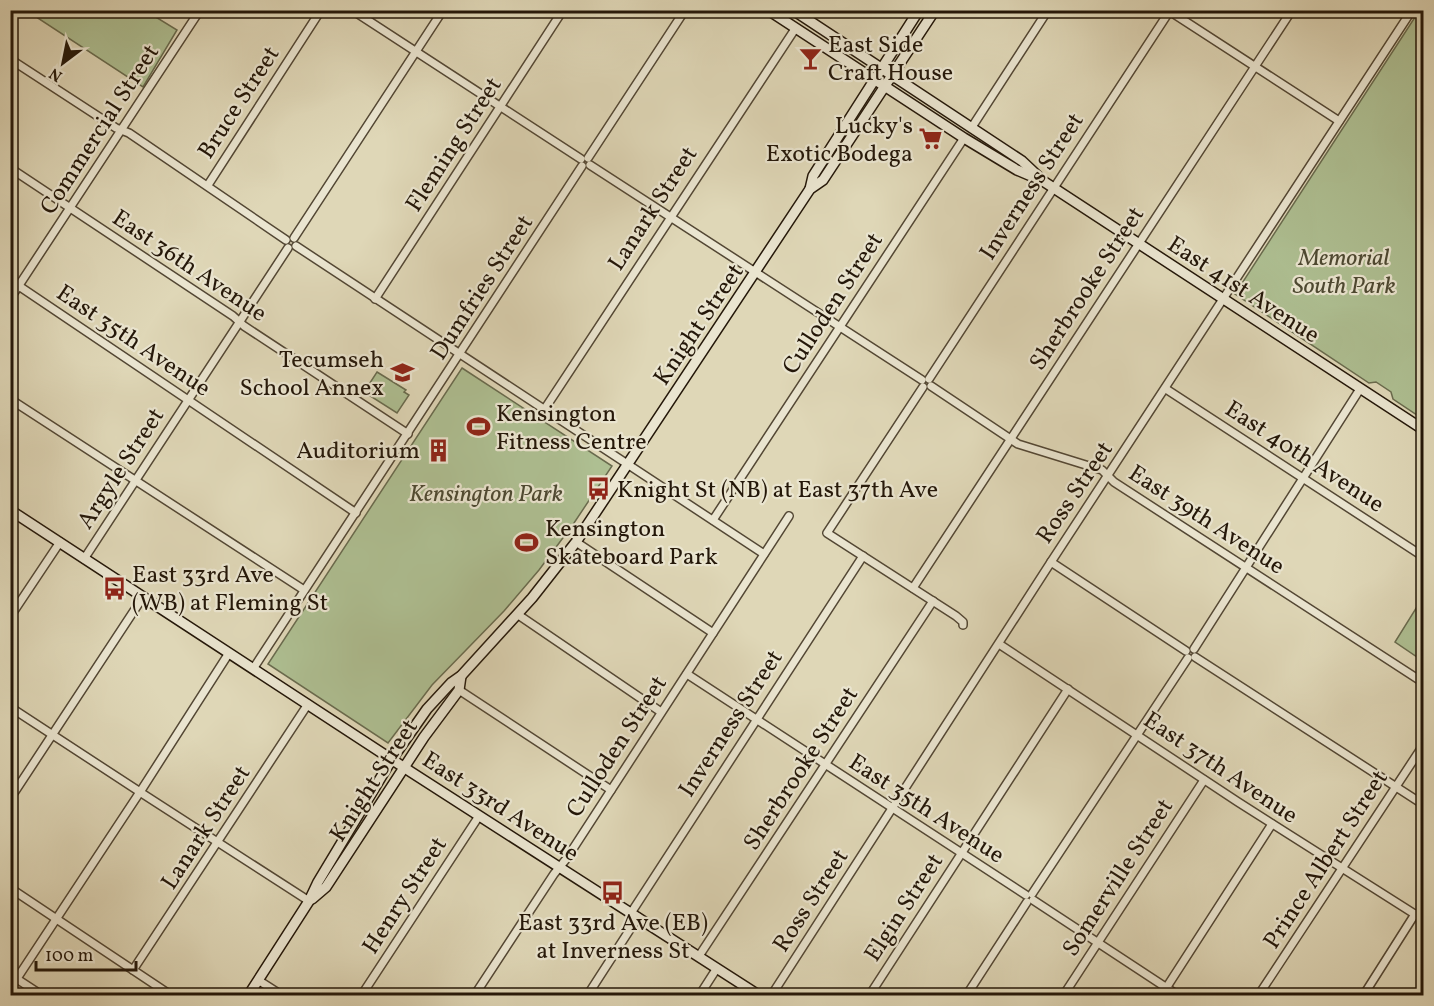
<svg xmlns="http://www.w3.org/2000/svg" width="1434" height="1006" viewBox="0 0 1434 1006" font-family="Vollkorn,serif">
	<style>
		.green { fill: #aebf92; stroke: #696b4e; stroke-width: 1.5 }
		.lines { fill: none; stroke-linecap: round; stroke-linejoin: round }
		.street-casing { stroke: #534734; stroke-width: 10 }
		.secondary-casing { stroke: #241709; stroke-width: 12 }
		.street { stroke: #eae5d0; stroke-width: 7 }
		.secondary { stroke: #eae5d0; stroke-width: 9 }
		.labels { text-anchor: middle; stroke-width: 4.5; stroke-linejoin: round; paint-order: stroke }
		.poi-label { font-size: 24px; fill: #241709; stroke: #eae5d0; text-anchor: start }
		.street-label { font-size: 24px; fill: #241709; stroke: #eae5d0 }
		.park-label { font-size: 24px; font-style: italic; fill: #4d4932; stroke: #eae5d0 }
	</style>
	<rect width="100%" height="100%" fill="#dfd7b7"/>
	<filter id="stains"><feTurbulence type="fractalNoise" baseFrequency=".00333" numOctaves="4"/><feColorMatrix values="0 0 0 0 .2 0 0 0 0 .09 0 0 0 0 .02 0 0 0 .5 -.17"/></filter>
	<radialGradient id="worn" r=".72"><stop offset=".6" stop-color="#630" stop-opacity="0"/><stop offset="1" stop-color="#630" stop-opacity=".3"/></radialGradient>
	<g class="green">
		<polygon points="27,11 146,11 177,30 143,87"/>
		<polygon points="1419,11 1424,11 1423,419 1393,399 1391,392 1376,382 1369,383 1235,294"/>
		<polygon points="462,368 612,466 574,523 539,570 504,611 432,685 388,743 268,664"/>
		<polygon points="377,372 406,390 404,392 409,395 397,413 364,392"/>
		<polygon points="1423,597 1423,661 1395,642"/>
	</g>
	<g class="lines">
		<defs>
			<g id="street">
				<polyline points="352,10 581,159"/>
				<polyline points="1174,14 1339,121"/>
				<polyline points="10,59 116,128 129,133 286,240"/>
				<polyline points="972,127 1048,10"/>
				<polyline points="588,158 685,10"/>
				<polyline points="590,165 922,380"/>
				<polyline points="10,168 233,316 244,326 408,434"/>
				<polyline points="208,185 321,10"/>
				<polyline points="294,238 443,10"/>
				<polyline points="296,246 764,554"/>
				<polyline points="10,280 356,513"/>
				<polyline points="10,299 200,10"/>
				<polyline points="375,299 563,10"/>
				<polyline points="929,379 1167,15"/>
				<polyline points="931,386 1018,444 1102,470 1114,482 1424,683"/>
				<polyline points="923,387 827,533 956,616 963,622 963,625"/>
				<polyline points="1166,389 1424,557"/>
				<polyline points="10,399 304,590"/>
				<polyline points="544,410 795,29"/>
				<polyline points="713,520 964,138"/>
				<polyline points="576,542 713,633"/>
				<polyline points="84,559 288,248"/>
				<polyline points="1051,562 1186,651"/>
				<polyline points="913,588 1292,10"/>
				<polyline points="517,614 661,712"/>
				<polyline points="10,617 60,542"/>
				<polyline points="999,644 1238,802 1424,920"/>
				<polyline points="1194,649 1360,389"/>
				<polyline points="1195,657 1424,805"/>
				<polyline points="253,669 582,166"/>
				<polyline points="687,674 1026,895"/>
				<polyline points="459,690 611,790"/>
				<polyline points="10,707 137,790"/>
				<polyline points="142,789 229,653"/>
				<polyline points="143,794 309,901"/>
				<polyline points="10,799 143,597"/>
				<polyline points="10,888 172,996"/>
				<polyline points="1032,894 1188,658"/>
				<polyline points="1033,900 1179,996"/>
				<polyline points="631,913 863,556"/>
				<polyline points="699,956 933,601"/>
				<polyline points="133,970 308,704"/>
				<polyline points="17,979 43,996"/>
				<polyline points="258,980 283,996"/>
				<polyline points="10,989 138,795"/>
				<polyline points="361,996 479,816"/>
				<polyline points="474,996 554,874 567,858 789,516"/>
				<polyline points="587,996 638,917"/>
				<polyline points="699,996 717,968"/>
				<polyline points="771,996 1051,562 1412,10"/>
				<polyline points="869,996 1068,689"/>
				<polyline points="966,996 1027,902"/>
				<polyline points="1063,996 1204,780"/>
				<polyline points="1161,996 1272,824"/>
				<polyline points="1258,996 1424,744"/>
				<polyline points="1363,996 1415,914"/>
			</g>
			<g id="secondary">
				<polyline points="768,10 964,138 1017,170 1043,181 1424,430"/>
				<polyline points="793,10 1022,161 1039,177"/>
				<polyline points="810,189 813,176 919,10"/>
				<polyline points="10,510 411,772 760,996"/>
				<polyline points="312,899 326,887 424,737 459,690 461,676"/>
				<polyline points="248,996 309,901 318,882 392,759 427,709 451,683 461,676 532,598 576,542 810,189 823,180 935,10"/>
			</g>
		</defs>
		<use href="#street" class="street-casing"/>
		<use href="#secondary" class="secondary-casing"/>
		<use href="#street" class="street"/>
		<use href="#secondary" class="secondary"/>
	</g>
	<defs>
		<symbol id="bar-bare" viewBox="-9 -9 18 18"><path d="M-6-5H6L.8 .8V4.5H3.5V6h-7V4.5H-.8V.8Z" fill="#8f2418" stroke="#eae5d0" stroke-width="2.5" paint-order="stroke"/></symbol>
		<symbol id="supermarket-bare" viewBox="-9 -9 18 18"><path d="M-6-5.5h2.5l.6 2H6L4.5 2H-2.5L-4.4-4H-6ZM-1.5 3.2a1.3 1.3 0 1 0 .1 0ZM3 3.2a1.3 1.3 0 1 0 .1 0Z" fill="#8f2418" stroke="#eae5d0" stroke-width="2.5" paint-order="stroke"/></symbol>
		<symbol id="school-bare" viewBox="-9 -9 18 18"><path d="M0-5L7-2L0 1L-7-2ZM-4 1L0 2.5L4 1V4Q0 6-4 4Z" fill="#8f2418" stroke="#eae5d0" stroke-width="2.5" paint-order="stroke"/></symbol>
		<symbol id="stadium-bare" viewBox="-9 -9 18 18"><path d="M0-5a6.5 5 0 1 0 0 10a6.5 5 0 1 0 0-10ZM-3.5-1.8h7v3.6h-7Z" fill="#8f2418" stroke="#eae5d0" stroke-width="2.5" paint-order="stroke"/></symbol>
		<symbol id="building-bare" viewBox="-9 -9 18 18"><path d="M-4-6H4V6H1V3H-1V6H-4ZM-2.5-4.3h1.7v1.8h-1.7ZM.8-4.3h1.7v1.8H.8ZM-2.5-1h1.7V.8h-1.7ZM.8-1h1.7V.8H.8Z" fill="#8f2418" stroke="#eae5d0" stroke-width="2.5" paint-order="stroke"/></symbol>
		<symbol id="bus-bare" viewBox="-9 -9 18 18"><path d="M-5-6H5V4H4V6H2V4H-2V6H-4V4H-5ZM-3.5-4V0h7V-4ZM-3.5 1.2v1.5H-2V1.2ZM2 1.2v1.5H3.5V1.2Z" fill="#8f2418" stroke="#eae5d0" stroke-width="2.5" paint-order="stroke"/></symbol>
	</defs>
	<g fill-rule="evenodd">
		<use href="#bar-bare" x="794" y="42" width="33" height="33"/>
		<use href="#supermarket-bare" x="914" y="122" width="33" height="33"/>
		<use href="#school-bare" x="386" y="356" width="33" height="33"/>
		<use href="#stadium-bare" x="462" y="410" width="33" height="33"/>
		<use href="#building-bare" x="422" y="434" width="33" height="33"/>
		<use href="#bus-bare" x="582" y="472" width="33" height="33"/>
		<use href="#stadium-bare" x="510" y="526" width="33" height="33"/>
		<use href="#bus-bare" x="98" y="572" width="33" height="33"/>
		<use href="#bus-bare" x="596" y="876" width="33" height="33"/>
	</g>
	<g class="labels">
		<g class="poi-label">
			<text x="828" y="52">East Side<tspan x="828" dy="28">Craft House</tspan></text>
			<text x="913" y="133" text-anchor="end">Lucky's<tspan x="913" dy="28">Exotic Bodega</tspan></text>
			<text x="384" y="367" text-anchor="end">Tecumseh<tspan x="384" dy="28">School Annex</tspan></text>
			<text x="496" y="421">Kensington<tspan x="496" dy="28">Fitness Centre</tspan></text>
			<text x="420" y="458" text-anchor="end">Auditorium</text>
			<text x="617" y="497">Knight St (NB) at East 37th Ave</text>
			<text x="545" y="536">Kensington<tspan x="545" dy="28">Skateboard Park</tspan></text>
			<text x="132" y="582">East 33rd Ave<tspan x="132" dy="28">(WB) at Fleming St</tspan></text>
			<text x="613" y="930" text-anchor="middle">East 33rd Ave (EB)<tspan x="613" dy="28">at Inverness St</tspan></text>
		</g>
		<g class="street-label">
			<text transform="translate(238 102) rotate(-57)" y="8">Bruce Street</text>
			<text transform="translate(99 129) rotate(-57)" y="8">Commercial Street</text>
			<text transform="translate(453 144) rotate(-57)" y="8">Fleming Street</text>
			<text transform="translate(1031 186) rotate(-57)" y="8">Inverness Street</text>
			<text transform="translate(652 208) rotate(-57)" y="8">Lanark Street</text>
			<text transform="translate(190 265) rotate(34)" y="8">East 36th Avenue</text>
			<text transform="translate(481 287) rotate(-57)" y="8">Dumfries Street</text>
			<text transform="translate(1086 288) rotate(-57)" y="8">Sherbrooke Street</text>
			<text transform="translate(1244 289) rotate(33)" y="8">East 41st Avenue</text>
			<text transform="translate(832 303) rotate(-57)" y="8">Culloden Street</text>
			<text transform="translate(698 324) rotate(-56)" y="8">Knight Street</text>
			<text transform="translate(134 340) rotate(34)" y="8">East 35th Avenue</text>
			<text transform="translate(1305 456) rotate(33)" y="8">East 40th Avenue</text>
			<text transform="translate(120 468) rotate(-57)" y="8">Argyle Street</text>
			<text transform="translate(1074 492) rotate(-56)" y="8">Ross Street</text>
			<text transform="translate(1207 519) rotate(33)" y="8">East 39th Avenue</text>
			<text transform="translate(730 723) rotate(-57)" y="8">Inverness Street</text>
			<text transform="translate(616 746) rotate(-57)" y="8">Culloden Street</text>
			<text transform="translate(1221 767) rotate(34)" y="8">East 37th Avenue</text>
			<text transform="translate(800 768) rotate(-57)" y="8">Sherbrooke Street</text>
			<text transform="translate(373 780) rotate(-57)" y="8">Knight Street</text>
			<text transform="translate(501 806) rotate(33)" y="8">East 33rd Avenue</text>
			<text transform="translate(927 808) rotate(33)" y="8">East 35th Avenue</text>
			<text transform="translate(205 827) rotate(-57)" y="8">Lanark Street</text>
			<text transform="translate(1325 859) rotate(-57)" y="8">Prince Albert Street</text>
			<text transform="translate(1117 877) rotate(-57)" y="8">Somerville Street</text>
			<text transform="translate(404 895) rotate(-57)" y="8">Henry Street</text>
			<text transform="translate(810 900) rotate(-57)" y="8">Ross Street</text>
			<text transform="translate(903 907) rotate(-57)" y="8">Elgin Street</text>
		</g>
		<g class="park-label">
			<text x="1344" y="265">Memorial<tspan x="1344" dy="28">South Park</tspan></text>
			<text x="486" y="501">Kensington Park</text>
		</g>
	</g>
	<rect width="1434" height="1006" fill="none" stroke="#dfd7b7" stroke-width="36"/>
	<rect x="12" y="12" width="1410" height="982" fill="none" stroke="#241709" stroke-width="3"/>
	<rect x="18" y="18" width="1398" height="970" fill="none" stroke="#241709" stroke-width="1.5"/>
	<g transform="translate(63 63) rotate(212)" stroke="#eae5d0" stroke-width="4.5" paint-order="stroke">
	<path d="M0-4.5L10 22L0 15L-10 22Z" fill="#241709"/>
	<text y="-9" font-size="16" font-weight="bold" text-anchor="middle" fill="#241709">N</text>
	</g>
	<path d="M36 961v9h100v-9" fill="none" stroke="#241709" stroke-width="3"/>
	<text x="45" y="961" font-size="18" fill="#241709" stroke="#eae5d0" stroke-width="4.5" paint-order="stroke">100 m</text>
	<rect width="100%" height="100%" filter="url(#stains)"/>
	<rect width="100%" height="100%" fill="url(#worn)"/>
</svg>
